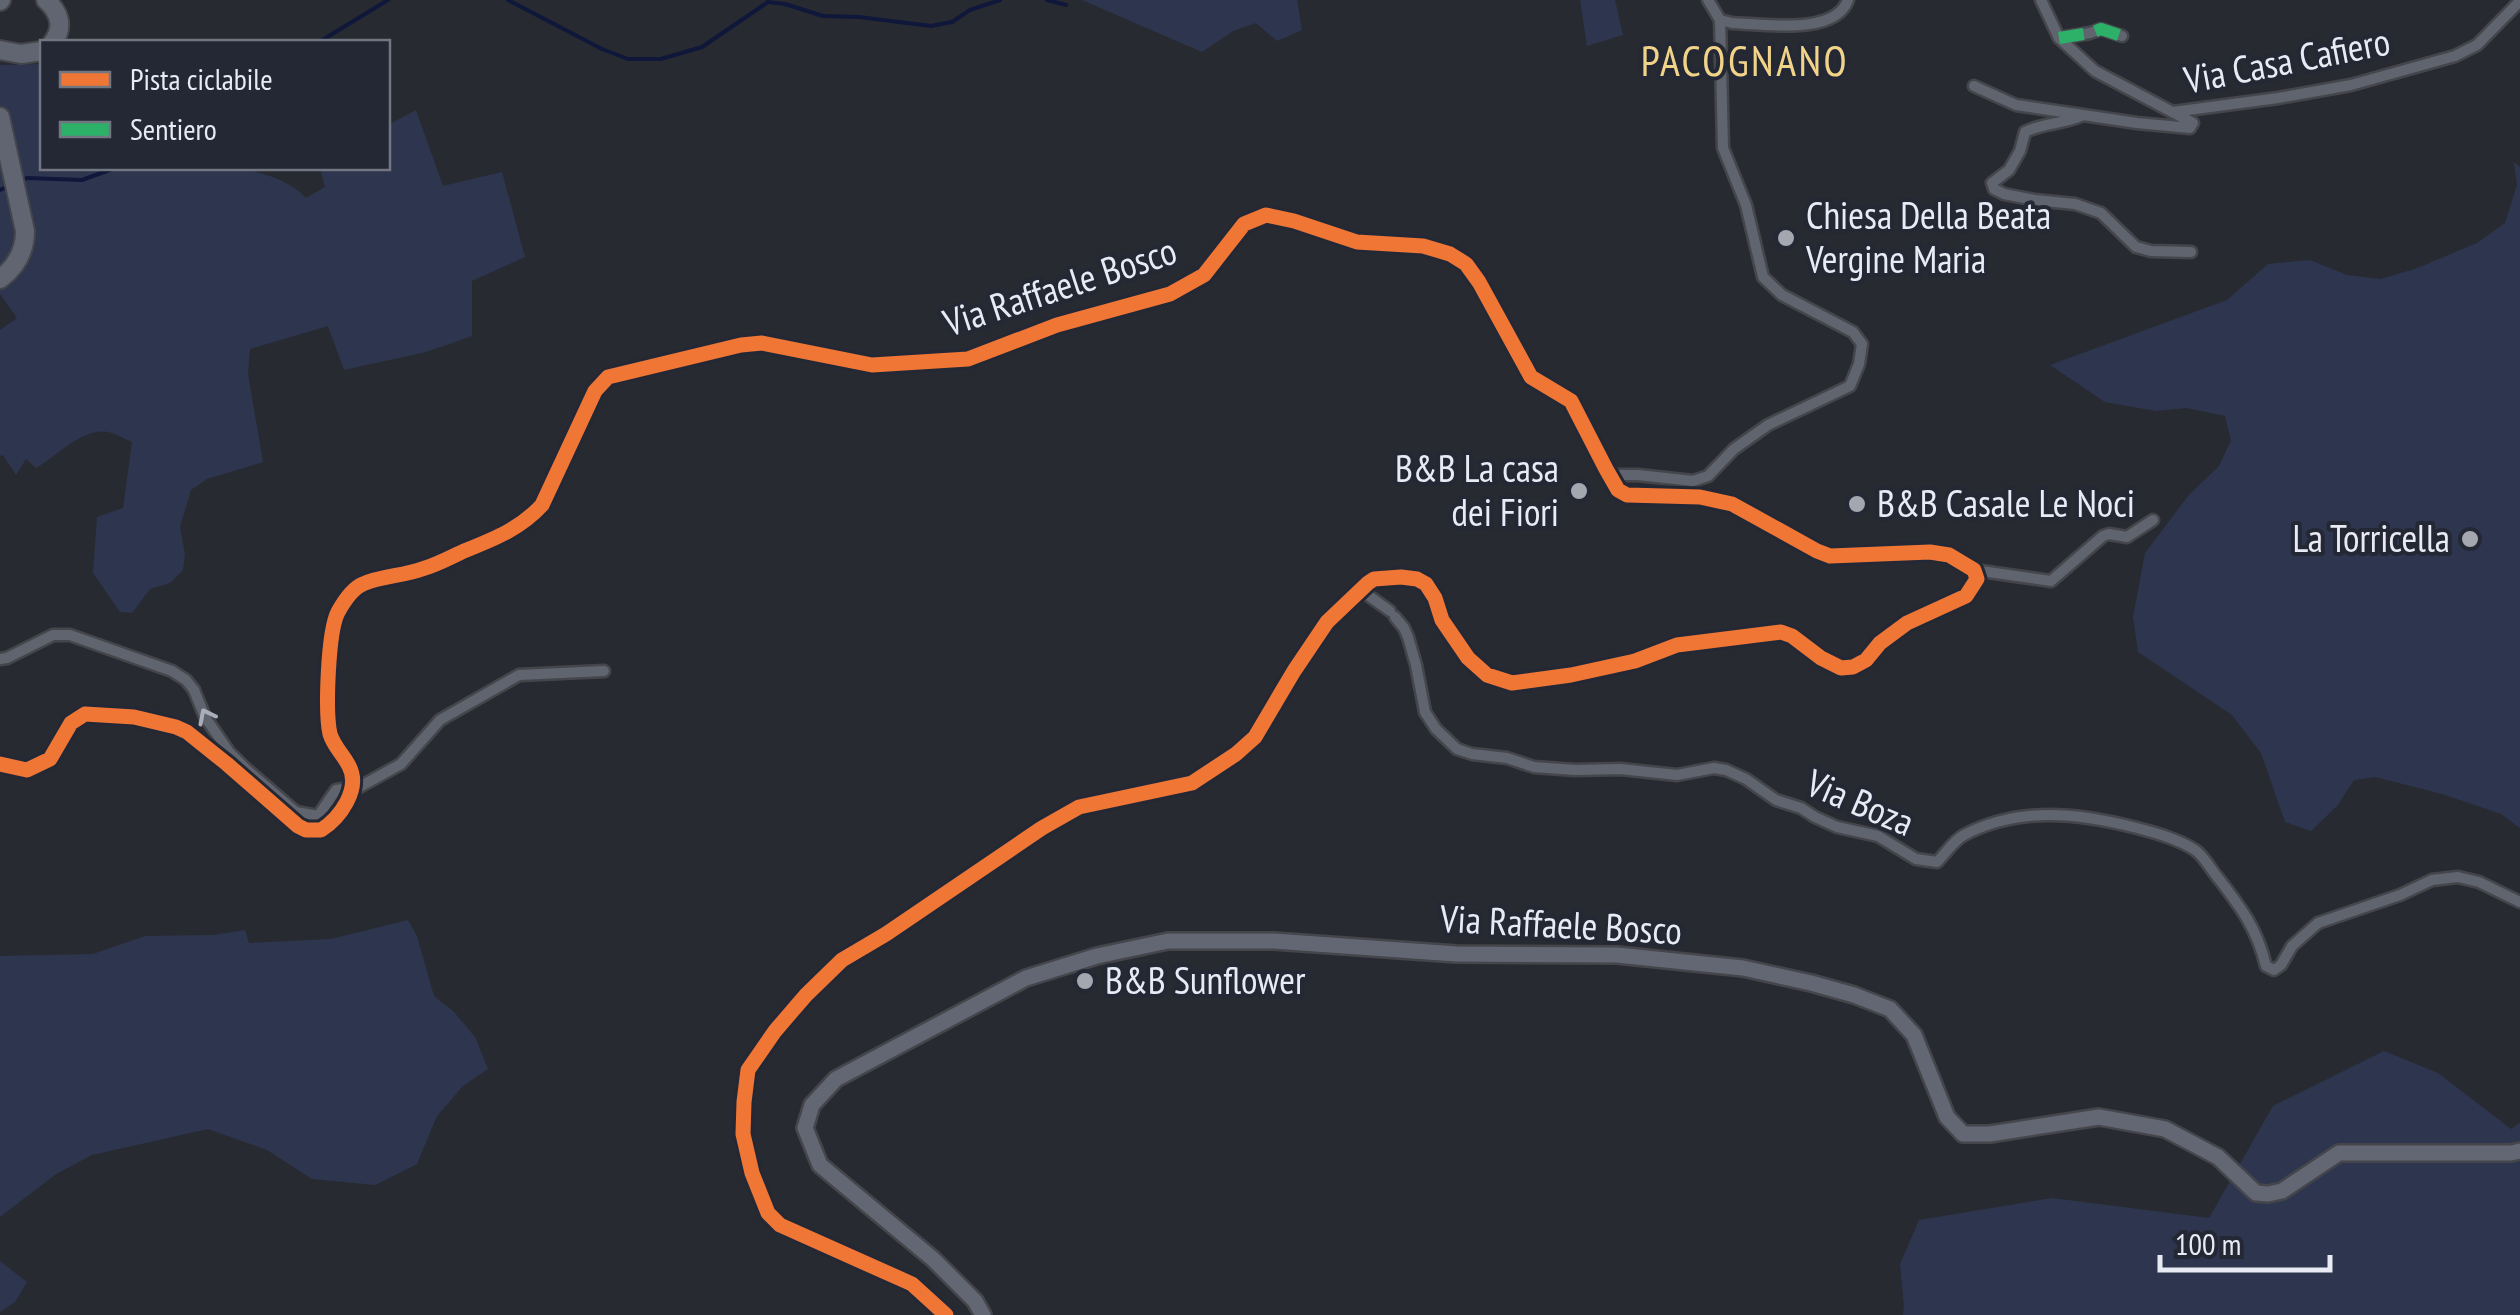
<svg xmlns="http://www.w3.org/2000/svg" width="2520" height="1315" viewBox="0 0 2520 1315" font-family="'PT Sans Narrow',sans-serif">
	<style>
		.green { fill: #2e364f }
		.lines { fill: none; stroke-linecap: round; stroke-linejoin: round }
		.stream { stroke: #0f173a; stroke-width: 4 }
		.street-casing { stroke: #44464b; stroke-width: 15 }
		.secondary-casing { stroke: #44464b; stroke-width: 20 }
		.primary-casing { stroke: #44464b; stroke-width: 22 }
		.street { stroke: #5f646f; stroke-width: 10 }
		.secondary { stroke: #636673; stroke-width: 15 }
		.primary { stroke: #606571; stroke-width: 18 }
		.quiet { stroke: #2db169; stroke-width: 12; stroke-dasharray: 25 12; stroke-linecap: butt }
		.cycleway-casing { stroke: #242835; stroke-width: 21 }
		.cycleway { stroke: #f07635; stroke-width: 15 }
		.oneway { stroke: #aaaeb8 }
		.poi-dot { fill: #a5a7b0; stroke: #242835; stroke-width: 4 }
		.labels { text-anchor: middle; stroke-width: 8; stroke-linejoin: round; paint-order: stroke }
		.street-label { font-size: 38px; fill: #e8ebf4; stroke: #242835 }
		.poi-label { font-size: 38px; fill: #e8ebf4; stroke: #242835; text-anchor: start }
		.quarter-label { font-size: 42px; letter-spacing: 2.5px; fill: #f1d488; stroke: #242835 }
	</style>
	<rect width="100%" height="100%" fill="#282a31"/>
	<g class="green">
		<polygon points="1082,0 1297,0 1302,30 1277,41 1256,23 1233,31 1202,52"/>
		<polygon points="1580,0 1615,0 1623,35 1587,46"/>
		<path d="M42,64V168H255V172C274,176 293,184 306,198L325,187L320,168H388V125L416,110L443,186L502,172L525,257L472,281V336L426,352L344,370L328,326L250,349L248,374L263,462L207,479L191,490L180,527L185,554L183,570L170,583L150,589L132,613L120,612L93,573L97,517L123,508L132,442C125,439 116,434 109,432C82,427 57,456 36,468L26,459L16,475L3,455L0,456V330L17,318L0,294V65Z"/>
		<polygon points="2514,162 2520,167 2520,828 2501,814 2442,794 2375,777 2354,780 2337,806 2311,831 2285,822 2261,753 2232,715 2138,652 2133,617 2145,553 2188,496 2219,466 2231,440 2225,416 2187,408 2156,411 2105,402 2050,365 2227,300 2268,264 2310,260 2347,275 2380,279 2415,269 2477,243 2505,223 2517,185"/>
		<polygon points="408,920 417,936 434,996 454,1012 475,1037 488,1069 463,1086 437,1116 417,1164 375,1185 312,1179 267,1150 208,1129 92,1155 56,1174 0,1217 0,956 93,954 145,936 213,935 245,930 249,943 331,939"/>
		<polygon points="2384,1051 2438,1073 2511,1129 2520,1123 2520,1315 1903,1315 1904,1306 1900,1264 1919,1220 2052,1198 2209,1218 2273,1106"/>
		<polygon points="0,1261 27,1282 15,1302 0,1312"/>
	</g>
	<g class="lines">
		<g class="stream">
			<polyline points="508,0 602,49 628,59 661,59 702,47 768,2 785,4 823,16 859,17 931,26 952,22 970,10 1000,0"/>
			<polyline points="1047,0 1066,5"/>
			<polyline points="319,42 388,0"/>
			<polyline points="18,182 27,178 82,180 115,168"/>
			<polyline points="0,190 10,186"/>
		</g>
		<defs>
			<g id="street">
				<path d="M1720,20L1732,23C1763,24 1835,36 1848,0"/>
				<polyline points="2059,38 2090,33 2101,29 2122,36"/>
				<polyline points="1974,86 2016,105 2137,123 2190,128 2193,123 2095,71 2059,38 2041,0"/>
				<polyline points="2173,112 2278,98 2351,85 2455,56 2477,45 2520,1"/>
				<path d="M2081,116C2063,124 2042,123 2025,132L2020,151L2009,170L1992,183L1994,189L2004,194L2035,200L2075,204L2101,213L2136,247L2151,251L2191,252"/>
				<polyline points="1610,475 1638,475 1693,481 1708,476 1734,449 1768,425 1850,386 1859,364 1862,344 1853,332 1782,295 1763,277 1746,205 1723,148 1720,20 1708,0"/>
				<polyline points="1974,570 2051,581 2103,536 2109,534 2127,537 2153,520"/>
				<polyline points="1361,587 1362,591 1390,611"/>
				<path d="M1395,617L1404,628L1408,637L1416,665L1425,712L1436,729L1457,749L1472,754L1507,758L1534,767L1575,770L1620,769L1677,775L1714,768L1726,770L1746,779L1776,800L1801,808L1815,817L1837,827L1878,836L1916,859L1937,862C1946,853 1953,841 1964,835C2020,806 2079,813 2137,828C2156,833 2178,839 2195,850C2205,857 2211,870 2219,879C2242,909 2257,929 2266,966L2274,970L2281,965L2292,946L2318,923L2400,895L2432,880L2458,877L2479,882L2520,902"/>
				<polyline points="0,659 7,658 53,635 70,635 172,671 186,680 194,690 205,717 229,752 245,768 296,812 318,816 336,790 343,789 352,791 401,764 440,720 519,675 604,671"/>
			</g>
			<g id="secondary">
				<path d="M0,764L27,770L50,759L71,723L85,714L134,717L176,727L187,732L227,764L298,826L306,830H321C340,818 361,789 349,766C343,754 334,747 330,734C325,712 328,631 338,612C343,603 353,588 363,584C381,576 403,576 422,569C437,565 451,557 464,551C494,539 520,529 542,505L595,391L608,377L741,345L762,343L872,365L968,359L1057,325L1170,294L1204,275L1244,224L1266,215L1294,221L1357,242L1423,246L1450,254L1466,264L1479,282L1531,377L1571,401L1606,469L1618,490L1627,495L1700,497L1732,504L1817,551L1830,556L1930,552L1949,555L1974,570L1977,579L1966,596L1907,623L1880,643L1866,660L1853,667L1841,668L1821,658L1792,636L1781,632L1677,645L1635,661L1571,675L1512,683L1487,675L1468,658L1442,620L1435,598L1426,584L1417,579L1401,577L1374,579L1368,583L1327,622L1294,671L1255,737L1236,754L1192,783L1079,807L1042,828L886,934L842,960L806,995L775,1031L748,1070L744,1102L743,1134L752,1173L768,1213L780,1225L912,1284L946,1315"/>
				<polyline points="983,1315 975,1301 933,1259 820,1165 805,1128 812,1105 836,1079 1026,978 1097,956 1168,941 1274,941 1456,954 1617,955 1743,968 1811,983 1854,995 1890,1009 1914,1035 1947,1117 1963,1134 1990,1134 2099,1117 2165,1129 2218,1157 2256,1193 2268,1194 2282,1191 2339,1153 2511,1153 2520,1151"/>
			</g>
			<g id="primary">
				<path d="M46,0C60,13 64,27 53,42"/>
				<polyline points="0,1 1,0"/>
				<polyline points="0,50 21,54 42,51"/>
				<path d="M0,117L25,231C25,252 16,267 0,279"/>
			</g>
		</defs>
		<use href="#street" class="street-casing"/>
		<use href="#secondary" class="secondary-casing"/>
		<use href="#primary" class="primary-casing"/>
		<use href="#street" class="street"/>
		<use href="#secondary" class="secondary"/>
		<use href="#primary" class="primary"/>
		<polyline class="quiet" points="2059,38 2090,33 2101,29 2122,36"/>
		<defs>
			<path id="cycleway" d="M0,764L27,770L50,759L71,723L85,714L134,717L176,727L187,732L227,764L298,826L306,830H321C340,818 361,789 349,766C343,754 334,747 330,734C325,712 328,631 338,612C343,603 353,588 363,584C381,576 403,576 422,569C437,565 451,557 464,551C494,539 520,529 542,505L595,391L608,377L741,345L762,343L872,365L968,359L1057,325L1170,294L1204,275L1244,224L1266,215L1294,221L1357,242L1423,246L1450,254L1466,264L1479,282L1531,377L1571,401L1606,469L1618,490L1627,495L1700,497L1732,504L1817,551L1830,556L1930,552L1949,555L1974,570L1977,579L1966,596L1907,623L1880,643L1866,660L1853,667L1841,668L1821,658L1792,636L1781,632L1677,645L1635,661L1571,675L1512,683L1487,675L1468,658L1442,620L1435,598L1426,584L1417,579L1401,577L1374,579L1368,583L1327,622L1294,671L1255,737L1236,754L1192,783L1079,807L1042,828L886,934L842,960L806,995L775,1031L748,1070L744,1102L743,1134L752,1173L768,1213L780,1225L912,1284L946,1315"/>
		</defs>
		<use href="#cycleway" class="cycleway-casing"/>
		<use href="#cycleway" class="cycleway"/>
	</g>
	<defs><path id="oneway-chevron" d="M-2-3.5L2.5 0L-2 3.5" fill="none" stroke-width="1.6" stroke-linecap="round" stroke-linejoin="round" transform="scale(2.5)"/></defs>
	<use class="oneway" href="#oneway-chevron" transform="translate(206 716) rotate(-117)"/>
	<g class="poi-dot">
		<circle cx="1786" cy="238" r="10"/>
		<circle cx="1579" cy="491" r="10"/>
		<circle cx="1857" cy="504" r="10"/>
		<circle cx="2470" cy="539" r="10"/>
		<circle cx="1085" cy="981" r="10"/>
	</g>
	<g class="labels">
		<g class="street-label">
			<text transform="translate(2287 61) rotate(-11)" y="13">Via Casa Cafiero</text>
			<text transform="translate(1060 287) rotate(-18)" y="13">Via Raffaele Bosco</text>
			<text transform="translate(1860 803) rotate(23)" y="13">Via Boza</text>
			<text transform="translate(1561 925) rotate(3)" y="13">Via Raffaele Bosco</text>
		</g>
		<g class="poi-label">
			<text x="1806" y="229">Chiesa Della Beata<tspan x="1806" dy="44">Vergine Maria</tspan></text>
			<text x="1559" y="482" text-anchor="end">B&amp;B La casa<tspan x="1559" dy="44">dei Fiori</tspan></text>
			<text x="1877" y="517">B&amp;B Casale Le Noci</text>
			<text x="2450" y="552" text-anchor="end">La Torricella</text>
			<text x="1105" y="994">B&amp;B Sunflower</text>
		</g>
		<g class="quarter-label">
			<text x="1745" y="76">PACOGNANO</text>
		</g>
	</g>
	<rect x="40" y="40" width="350" height="130" fill="#242835" stroke="#727681" stroke-width="2.5"/>
	<rect x="60" y="72" width="50" height="15" fill="#f07635" stroke="#727681" stroke-width="2.5"/>
	<text x="130" y="90" font-size="30" fill="#e8ebf4">Pista ciclabile</text>
	<rect x="60" y="122" width="50" height="15" fill="#2db169" stroke="#727681" stroke-width="2.5"/>
	<text x="130" y="140" font-size="30" fill="#e8ebf4">Sentiero</text>
	<path d="M2160 1255v15h170v-15" fill="none" stroke="#e8ebf4" stroke-width="5"/>
	<text x="2175" y="1255" font-size="30" fill="#e8ebf4" stroke="#242835" stroke-width="8" paint-order="stroke">100 m</text>
</svg>
